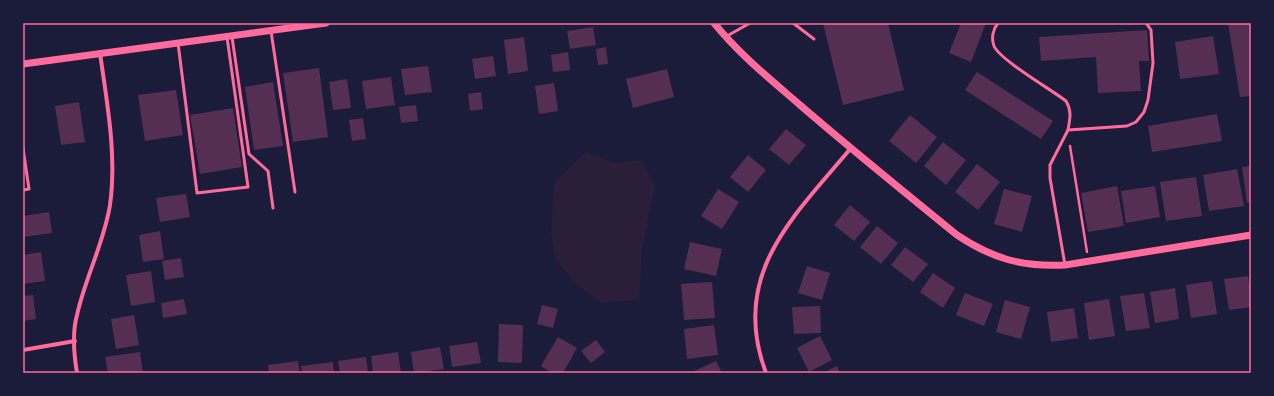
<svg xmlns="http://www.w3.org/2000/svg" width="1274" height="396" viewBox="0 0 1274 396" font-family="Roboto,sans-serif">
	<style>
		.green { fill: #2a1e3b }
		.building { fill: #542f53 }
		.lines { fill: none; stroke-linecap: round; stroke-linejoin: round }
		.path { stroke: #ff6b9d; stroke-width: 2.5 }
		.service { stroke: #ff6b9d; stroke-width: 3 }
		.minor { stroke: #ff6b9d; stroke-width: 4 }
		.tertiary { stroke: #ff6b9d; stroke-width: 7 }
		.neatline { fill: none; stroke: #ff6b9d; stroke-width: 1.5 }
	</style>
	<rect width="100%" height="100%" fill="#1b1b3a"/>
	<polygon class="green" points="586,152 613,162 642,160 655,186 642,250 639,300 601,303 576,283 555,259 551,232 554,182"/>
	<g class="building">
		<polygon points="823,23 888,23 904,90 843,105"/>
		<polygon points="961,23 986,23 971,62 949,53"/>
		<polygon points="1228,23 1251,23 1251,96 1240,97"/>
		<polygon points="593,27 596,45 570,49 567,31"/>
		<polygon points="1147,30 1149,61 1139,61 1141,91 1098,93 1096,57 1041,61 1039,37"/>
		<polygon points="1213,36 1219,74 1180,79 1175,42"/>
		<polygon points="524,37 528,71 508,74 504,40"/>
		<polygon points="606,47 608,64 598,65 596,49"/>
		<polygon points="568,52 570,70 553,72 551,55"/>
		<polygon points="493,56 496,76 475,79 472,59"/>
		<polygon points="428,66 432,92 405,95 401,69"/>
		<polygon points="319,68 328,137 293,142 283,73"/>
		<polygon points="667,69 674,97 633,108 626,79"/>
		<polygon points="977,72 1053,121 1041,139 965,90"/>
		<polygon points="391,77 395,105 366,109 362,81"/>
		<polygon points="347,79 351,108 333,110 329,82"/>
		<polygon points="273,82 283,146 254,150 245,87"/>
		<polygon points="554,83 558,111 539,114 535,86"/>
		<polygon points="176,90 183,135 145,141 138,95"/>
		<polygon points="481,92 483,109 470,111 468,94"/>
		<polygon points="79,102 85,142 61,145 55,106"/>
		<polygon points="416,105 418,121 401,123 399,107"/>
		<polygon points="233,108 242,167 200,174 190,115"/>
		<polygon points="1217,114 1222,141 1152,152 1148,126"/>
		<polygon points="910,115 937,137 916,163 889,141"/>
		<polygon points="363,118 366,139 352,141 349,120"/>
		<polygon points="786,129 806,145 789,165 769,149"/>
		<polygon points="943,142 966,160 946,185 924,166"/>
		<polygon points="748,155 766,170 748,192 730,177"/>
		<polygon points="977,164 1000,182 978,210 955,192"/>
		<polygon points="1251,166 1251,202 1247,203 1242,167"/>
		<polygon points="1237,169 1244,206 1209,211 1203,175"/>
		<polygon points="1196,177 1202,216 1166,221 1160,182"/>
		<polygon points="1117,186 1124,226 1088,232 1081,193"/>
		<polygon points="1155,186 1160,217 1126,223 1121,191"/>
		<polygon points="718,189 739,202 722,229 701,216"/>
		<polygon points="1004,189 1032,196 1022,232 994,224"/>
		<polygon points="186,194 190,217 160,222 156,198"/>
		<polygon points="850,205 870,222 854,241 834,225"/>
		<polygon points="49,212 52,233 23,237 23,216"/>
		<polygon points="877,226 898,243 881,264 860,247"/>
		<polygon points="160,231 164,259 143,262 139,235"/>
		<polygon points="690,242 722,249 716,276 684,269"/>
		<polygon points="905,247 928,264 913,282 891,265"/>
		<polygon points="41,252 45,281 23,284 23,255"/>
		<polygon points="181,258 184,277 165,280 162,261"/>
		<polygon points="807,266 830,273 822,300 798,293"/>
		<polygon points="151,271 155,302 131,306 126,275"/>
		<polygon points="933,273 955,288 943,308 920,292"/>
		<polygon points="1248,276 1251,292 1251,307 1229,310 1224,279"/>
		<polygon points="1212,281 1217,314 1191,318 1186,285"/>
		<polygon points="712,282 715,318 684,320 681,284"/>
		<polygon points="1175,288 1179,319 1155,323 1150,292"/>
		<polygon points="965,293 993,304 984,326 956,315"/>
		<polygon points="1144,293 1150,328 1126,331 1120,296"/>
		<polygon points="33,295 36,319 23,321 23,296"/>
		<polygon points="184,299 187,314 163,318 161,303"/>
		<polygon points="1109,299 1115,336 1089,340 1084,303"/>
		<polygon points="1005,300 1030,307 1021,339 996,332"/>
		<polygon points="542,305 558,309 553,328 537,324"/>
		<polygon points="820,306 821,333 794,334 792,307"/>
		<polygon points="1074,308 1078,338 1051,342 1047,312"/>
		<polygon points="134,315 139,345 116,349 111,319"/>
		<polygon points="499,324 523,325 522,363 498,362"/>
		<polygon points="714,325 718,355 687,359 684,329"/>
		<polygon points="820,336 832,360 809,372 797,348"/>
		<polygon points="558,337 577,348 563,373 552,373 541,366"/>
		<polygon points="596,340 605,352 591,363 581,351"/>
		<polygon points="477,342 481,363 452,367 449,346"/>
		<polygon points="440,347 444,369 414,373 411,352"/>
		<polygon points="140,352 143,373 108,373 105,357"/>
		<polygon points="398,352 401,373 373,373 371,356"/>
		<polygon points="366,357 368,373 340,373 338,361"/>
		<polygon points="298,361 300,373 269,373 268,365"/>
		<polygon points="716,361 722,373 690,373"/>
		<polygon points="333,362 334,373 302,373 301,366"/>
		<polygon points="837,366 840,373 823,373"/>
	</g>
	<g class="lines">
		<polyline class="path" points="1070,146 1087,252"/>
		<g class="service">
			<polyline points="793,23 814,39"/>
			<path d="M998,23C993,29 991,38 994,46C1000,60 1052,90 1066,101C1072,111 1070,119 1068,130L1127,126L1136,122L1144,112L1148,100L1153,63L1151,30L1146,23"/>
			<polyline points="271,31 295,192"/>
			<polyline points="727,36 750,23"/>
			<polyline points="232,37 249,154 268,171 273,208"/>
			<polyline points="178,43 197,193 248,187 227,37"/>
			<polyline points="23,148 29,189 23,190"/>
			<polyline points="1065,265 1050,178 1050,165 1068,130"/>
		</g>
		<g class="minor">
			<polyline points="23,350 75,341"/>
			<path d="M77,373C74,355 72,333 77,315C85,278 104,243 110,205C117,155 107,103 100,53"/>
			<path d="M766,373C729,275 793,217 851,148"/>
		</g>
		<g class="tertiary">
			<path d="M714,23C739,54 770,79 800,105C851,149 904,192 957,235C993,259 1022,267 1065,265L1251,235"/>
			<polyline points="23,64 326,23"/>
		</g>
	</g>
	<rect width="1274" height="396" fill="none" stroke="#1b1b3a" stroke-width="48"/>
	<rect x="24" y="24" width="1226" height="348" class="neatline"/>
</svg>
